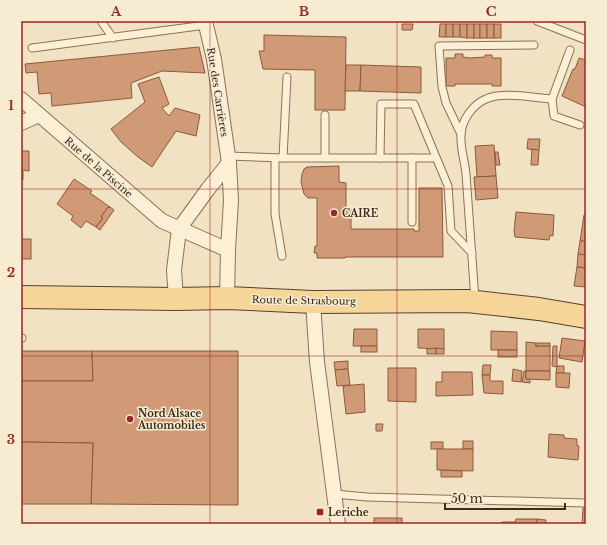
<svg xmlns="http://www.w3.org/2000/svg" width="607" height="545" viewBox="0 0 607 545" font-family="'Libre Baskerville',serif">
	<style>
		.building { fill: #d19a76; stroke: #8c5a3c }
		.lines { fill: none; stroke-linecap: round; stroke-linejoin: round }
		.service-casing { stroke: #8b7258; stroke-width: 9 }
		.minor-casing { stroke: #8b7258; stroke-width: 16 }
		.primary-casing { stroke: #59402d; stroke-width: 24 }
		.service { stroke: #fbefd6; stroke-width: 7 }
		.minor { stroke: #fbefd6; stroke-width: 14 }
		.primary { stroke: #f6d698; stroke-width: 22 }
		.grid { fill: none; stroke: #9e2528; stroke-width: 1; stroke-opacity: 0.55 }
		.poi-dot { fill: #9e2528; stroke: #f7ecd2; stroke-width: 1.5 }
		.labels { text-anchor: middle; stroke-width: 3; stroke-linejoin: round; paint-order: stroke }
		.street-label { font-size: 10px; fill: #3a2b1d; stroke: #f7ecd2 }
		.poi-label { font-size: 10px; font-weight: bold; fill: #3a2b1d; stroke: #f7ecd2; text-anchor: start }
		.neatline { fill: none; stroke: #9e2528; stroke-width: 1.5 }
		.grid-label { font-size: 13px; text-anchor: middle; font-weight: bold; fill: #9e2528 }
	</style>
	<rect width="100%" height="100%" fill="#f0e2c2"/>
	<g class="building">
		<polygon points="402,24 413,24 412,30 402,30"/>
		<polygon points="440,24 446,24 446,37 439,37"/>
		<rect x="446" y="24" width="7" height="13"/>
		<rect x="453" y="24" width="7" height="13"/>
		<polygon points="460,24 467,24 467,38 460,37"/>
		<rect x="467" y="24" width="7" height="14"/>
		<rect x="474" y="24" width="6" height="14"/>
		<rect x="480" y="24" width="7" height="14"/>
		<rect x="487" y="24" width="7" height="14"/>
		<rect x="494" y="24" width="7" height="14"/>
		<polygon points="264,35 346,37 345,110 315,110 315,70 263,69 259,51 264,51"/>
		<polygon points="199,47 205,73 162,71 131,83 132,98 52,106 51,93 39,94 37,72 26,73 25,64"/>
		<polygon points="455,54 463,54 463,57 470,58 485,57 485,55 492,55 492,58 501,58 501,86 492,86 492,84 455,84 455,86 446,86 446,58 455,58"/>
		<polygon points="579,58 586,60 586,107 562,96 573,69 575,69"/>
		<polygon points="346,65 361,65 360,91 345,91"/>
		<polygon points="361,65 421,67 421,93 360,91"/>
		<polygon points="159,77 169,104 162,108 169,116 175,108 200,115 196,136 176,131 152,167 138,157 121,142 111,129 145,102 138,84"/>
		<polygon points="528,139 540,139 539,150 527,149"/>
		<polygon points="494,145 496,176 477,177 475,146"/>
		<polygon points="532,149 539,150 538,165 531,165"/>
		<polygon points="21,151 29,151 29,171 23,170 23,180 21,180"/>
		<polygon points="495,152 498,152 500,165 496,165"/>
		<polygon points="339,166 339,182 346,183 346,209 351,209 351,229 414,229 414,231 419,231 419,188 442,188 443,257 345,257 345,258 317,258 317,253 314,253 315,246 317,246 317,198 308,198 304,194 301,182 302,174 304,169 307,167"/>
		<polygon points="496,176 498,198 476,200 474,177"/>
		<polygon points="74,179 92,191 90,193 110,207 109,208 108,207 101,217 103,218 96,227 86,221 81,228 71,220 73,216 57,204"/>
		<polygon points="108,207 109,208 110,207 114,210 100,230 96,227 103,218 101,217"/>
		<polygon points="516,212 554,215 553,236 550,235 549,240 515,237 514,231"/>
		<polygon points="584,215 586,215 586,241 580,241"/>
		<rect x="21" y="239" width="10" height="20"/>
		<polygon points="580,241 586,241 586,255 578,254"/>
		<polygon points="578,254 586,255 586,268 577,267"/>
		<polygon points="577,267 586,268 586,287 574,286"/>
		<polygon points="354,329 377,329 377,346 353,346"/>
		<polygon points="418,329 444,329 444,349 418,348"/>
		<polygon points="491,331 517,332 517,350 491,350"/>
		<polygon points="562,338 585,341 582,362 559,358"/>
		<polygon points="526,342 536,343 536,346 550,346 550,371 526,371"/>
		<rect x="536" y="343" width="14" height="3"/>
		<rect x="361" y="346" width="16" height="6"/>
		<polygon points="553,346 557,346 557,367 552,366"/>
		<polygon points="436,348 436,354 427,354 427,349"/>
		<polygon points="436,348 444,349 444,354 436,354"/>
		<rect x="498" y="350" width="19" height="7"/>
		<polygon points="21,351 92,351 93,381 21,381"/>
		<polygon points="92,351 238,351 238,505 91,504 93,443 21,442 21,381 93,381"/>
		<polygon points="348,361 348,369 335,370 334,362"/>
		<polygon points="483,365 491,365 490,375 482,375"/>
		<polygon points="564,366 564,373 556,373 557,366"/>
		<polygon points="388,368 416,368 416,402 388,401"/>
		<polygon points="348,369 350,385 337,386 335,370"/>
		<polygon points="513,369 522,371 521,382 512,381"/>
		<polygon points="524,371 526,371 526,379 530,379 530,383 522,382"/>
		<polygon points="526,371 550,371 550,380 526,379"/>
		<polygon points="442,372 472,372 473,395 436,396 436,382 442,382"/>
		<polygon points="556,373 570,373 569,388 556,387"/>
		<polygon points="482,375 490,375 490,381 503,381 503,394 484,393"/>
		<polygon points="364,384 365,412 346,414 343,386"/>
		<polygon points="376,424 383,424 382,431 376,431"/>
		<polygon points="549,434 564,435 564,438 577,439 577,446 579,446 578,460 548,457"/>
		<rect x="463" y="441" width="10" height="8"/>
		<polygon points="21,442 93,443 91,504 21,504"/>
		<rect x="431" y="442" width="12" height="7"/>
		<polygon points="437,449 473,449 473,471 437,470"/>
		<polygon points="441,470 462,471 462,477 441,477"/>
		<polygon points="583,508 586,508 586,524 582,524"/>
		<rect x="374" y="518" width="28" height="6"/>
		<polygon points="516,519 537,519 537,524 502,524 502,522 515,522"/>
		<polygon points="537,519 546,520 546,524 537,524"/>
	</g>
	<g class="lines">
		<defs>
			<g id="service">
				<polyline points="101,21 113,38"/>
				<polyline points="537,21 586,40"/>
				<polyline points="32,48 206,25"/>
				<polyline points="552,99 570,50"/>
				<polyline points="461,134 446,103 442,87 439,46 534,45"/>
				<polyline points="228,156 283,158 435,158"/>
				<polyline points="275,158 275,214 282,256"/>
				<polyline points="283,158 287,77"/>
				<polyline points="325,158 325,115"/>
				<polyline points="380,158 381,104 414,104 448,186 451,231 472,253"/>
				<polyline points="412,158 412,222"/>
				<path d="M475,300C472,258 469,216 466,174C465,162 460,148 461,135C461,121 473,104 486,99C503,91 534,98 552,99L554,116L580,125"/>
				<polyline points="21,338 22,338"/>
				<polyline points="334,494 367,497 586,503"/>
			</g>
			<g id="minor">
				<polyline points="205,21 214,59 229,163 231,200 228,250 227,298"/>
				<polyline points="21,99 162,221 228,250"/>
				<polyline points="21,123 39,115"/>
				<polyline points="176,299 174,270 179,229 208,189 229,163"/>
				<polyline points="313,302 317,362 338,524"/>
			</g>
			<polyline id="primary" points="21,297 176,299 227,298 313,302 467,301 539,309 586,317"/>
		</defs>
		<use href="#service" class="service-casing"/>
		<use href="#minor" class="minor-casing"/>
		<use href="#primary" class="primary-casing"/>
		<use href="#service" class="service"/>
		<use href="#minor" class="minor"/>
		<use href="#primary" class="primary"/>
	</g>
	<path class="grid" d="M210,21V524M397,21V524M21,189H586M21,356H586"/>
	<g class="poi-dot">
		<circle cx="334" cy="213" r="4"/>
		<circle cx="130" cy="419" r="4"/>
		<rect x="316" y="508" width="8" height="8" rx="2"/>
	</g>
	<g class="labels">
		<g class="street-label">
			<text transform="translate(218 92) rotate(81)" y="4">Rue des Carrières</text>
			<text transform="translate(99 167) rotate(41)" y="4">Rue de la Piscine</text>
			<text transform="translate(304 300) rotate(1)" y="4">Route de Strasbourg</text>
		</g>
		<g class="poi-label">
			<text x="342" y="217">CAIRE</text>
			<text x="138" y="417">Nord Alsace<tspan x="138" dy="12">Automobiles</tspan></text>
			<text x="328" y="516">Leriche</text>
		</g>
	</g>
	<rect width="607" height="545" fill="none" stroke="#f7ecd2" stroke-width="44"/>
	<path d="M445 503v6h120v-6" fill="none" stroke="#3a2b1d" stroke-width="2"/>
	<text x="451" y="503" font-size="12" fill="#3a2b1d" stroke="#f7ecd2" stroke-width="3" paint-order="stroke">50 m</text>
	<rect x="22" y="22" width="563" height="501" class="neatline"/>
	<g class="grid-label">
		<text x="116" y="16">A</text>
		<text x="304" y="16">B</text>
		<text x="491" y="16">C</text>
		<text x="11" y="110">1</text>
		<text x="11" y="277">2</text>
		<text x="11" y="444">3</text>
	</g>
</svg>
